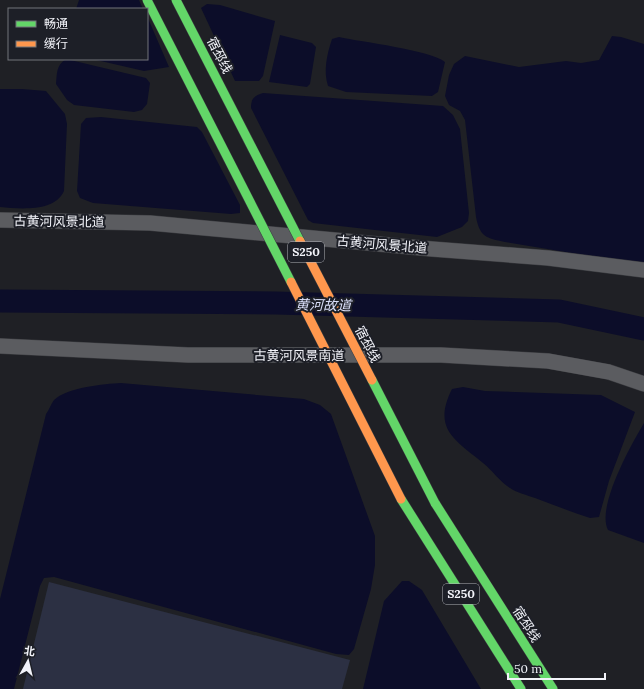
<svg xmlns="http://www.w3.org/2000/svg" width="644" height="689" viewBox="0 0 644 689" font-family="Lora,'Noto Sans SC',serif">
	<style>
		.green { fill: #2c3043 }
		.water { fill: #0c0d29 }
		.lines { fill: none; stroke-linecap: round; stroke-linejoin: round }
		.river { stroke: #0c0d29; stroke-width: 23 }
		.street-casing { stroke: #3b3c40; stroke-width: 16 }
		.fast-casing { stroke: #3b3c40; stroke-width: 10 }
		.street { stroke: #5b5c60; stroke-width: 15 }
		.fast { stroke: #63d668; stroke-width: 9 }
		.fast-bridge-casing { stroke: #3b3c40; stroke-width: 10; stroke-linecap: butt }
		.slow-bridge-casing { stroke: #3b3c40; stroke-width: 10; stroke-linecap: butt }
		.fast-bridge { stroke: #63d668; stroke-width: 9 }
		.slow-bridge { stroke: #ff974d; stroke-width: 9 }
		.labels { text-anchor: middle; stroke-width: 4; stroke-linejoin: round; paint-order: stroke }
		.shield { fill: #1d1f27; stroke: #b2b3ba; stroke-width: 1 }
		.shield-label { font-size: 12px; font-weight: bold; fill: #f2f3f9 }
		.street-label { font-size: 13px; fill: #f2f3f9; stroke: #1d1f27 }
		.water-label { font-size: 14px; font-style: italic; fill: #dadff9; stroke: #1d1f27 }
	</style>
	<rect width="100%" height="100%" fill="#1f2025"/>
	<polygon class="green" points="49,582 350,660 342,689 23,689"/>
	<g class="water">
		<polygon points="79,0 139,0 143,9 76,9"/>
		<polygon points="207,4 220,5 275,21 263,76 259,81 235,81 201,8"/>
		<polygon points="147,16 169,67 144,71 92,59 147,59"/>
		<polygon points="280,35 312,43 316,47 310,84 307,87 269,82"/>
		<path d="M612,36L621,37L644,44V265L505,242C486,238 480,237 476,217L465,120L460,111L449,105L445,96L449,75L454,64L465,56L519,67L566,61L581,63L599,60Z"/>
		<path d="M339,37C361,42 431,50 445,62L438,92L432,96L346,92L328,86C323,71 327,54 332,39Z"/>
		<path d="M66,59L146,78L150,83L147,104L142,110L134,112L74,105L67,100L56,84C57,74 56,65 66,59Z"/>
		<path d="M0,89H22L46,91L65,114L67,124L64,191C55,212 20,209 0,207Z"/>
		<path d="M263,93L443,106L453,115L460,129L469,213L468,221L462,227L437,237L313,223L308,220L251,108C251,98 254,96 263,93Z"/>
		<polygon points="101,117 197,127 202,132 240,205 240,213 231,214 93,203 80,198 77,191 81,124 86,118"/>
		<path d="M121,383L304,399L320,405L331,414L375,536V565L371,589L354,649L349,655L336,654L54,577L44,578L40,586L14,689H0V599L46,414C49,410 51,404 54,400C68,387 104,384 121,383Z"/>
		<path d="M463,387L485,391L601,395L635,412L609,481L599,517L590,518C572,512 553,505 535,498C527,495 517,493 510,488C499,481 493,471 483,463C455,440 432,429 452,389Z"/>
		<path d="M644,423V543L608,530C596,507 631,445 644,423Z"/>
		<polygon points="402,581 409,581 422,590 481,689 363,689 384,601"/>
	</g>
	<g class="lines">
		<polyline class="river" points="0,301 276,303 559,311 644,329"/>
		<defs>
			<g id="street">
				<polyline points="0,220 150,223 432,249 548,258 644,270"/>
				<polyline points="0,346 188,355 441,355 548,361 609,372 644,384"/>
			</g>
			<g id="fast">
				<polyline points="401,499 521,689"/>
				<polyline points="435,503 553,689"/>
			</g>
		</defs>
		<use href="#street" class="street-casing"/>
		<use href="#fast" class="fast-casing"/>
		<use href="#street" class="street"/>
		<use href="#fast" class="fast"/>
		<defs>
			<g id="fast-bridge">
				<polyline points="147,0 291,282"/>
				<polyline points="176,0 300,241"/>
				<polyline points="372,380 435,503"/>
			</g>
			<g id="slow-bridge">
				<polyline points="300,241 372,380"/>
				<polyline points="291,282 401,499"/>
			</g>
		</defs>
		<use href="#fast-bridge" class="fast-bridge-casing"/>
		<use href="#slow-bridge" class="slow-bridge-casing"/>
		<use href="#fast-bridge" class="fast-bridge"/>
		<use href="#slow-bridge" class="slow-bridge"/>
	</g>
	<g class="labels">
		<g class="shield">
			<rect x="288" y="242" width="36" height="20" rx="3"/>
			<rect x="443" y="584" width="36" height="20" rx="3"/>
		</g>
		<g class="shield-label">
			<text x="306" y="256">S250</text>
			<text x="461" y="598">S250</text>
		</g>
		<g class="street-label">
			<text transform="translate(220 55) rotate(63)" y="5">宿邳线</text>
			<text transform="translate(59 221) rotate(1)" y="5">古黄河风景北道</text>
			<text transform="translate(382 244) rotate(5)" y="5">古黄河风景北道</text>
			<text transform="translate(368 344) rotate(63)" y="5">宿邳线</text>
			<text x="299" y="360">古黄河风景南道</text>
			<text transform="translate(527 624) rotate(57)" y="5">宿邳线</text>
		</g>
		<g class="water-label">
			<text transform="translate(323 305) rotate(1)" y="5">黄河故道</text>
		</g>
	</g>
	<rect x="8" y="8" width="140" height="52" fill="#1d1f27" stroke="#72747b"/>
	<rect x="16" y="21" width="20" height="6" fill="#63d668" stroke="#72747b"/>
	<text x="44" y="28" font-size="12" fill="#f2f3f9">畅通</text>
	<rect x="16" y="41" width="20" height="6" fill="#ff974d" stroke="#72747b"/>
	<text x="44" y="48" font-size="12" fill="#f2f3f9">缓行</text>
	<g transform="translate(28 661) rotate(8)" stroke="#1d1f27" stroke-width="3" paint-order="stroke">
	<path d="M0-3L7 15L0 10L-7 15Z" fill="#f2f3f9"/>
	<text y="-6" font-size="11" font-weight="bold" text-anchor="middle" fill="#f2f3f9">北</text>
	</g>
	<path d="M508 673v6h97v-6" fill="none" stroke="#f2f3f9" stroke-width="2"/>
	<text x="514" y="673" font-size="12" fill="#f2f3f9" stroke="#1d1f27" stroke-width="3" paint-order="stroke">50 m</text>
</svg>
